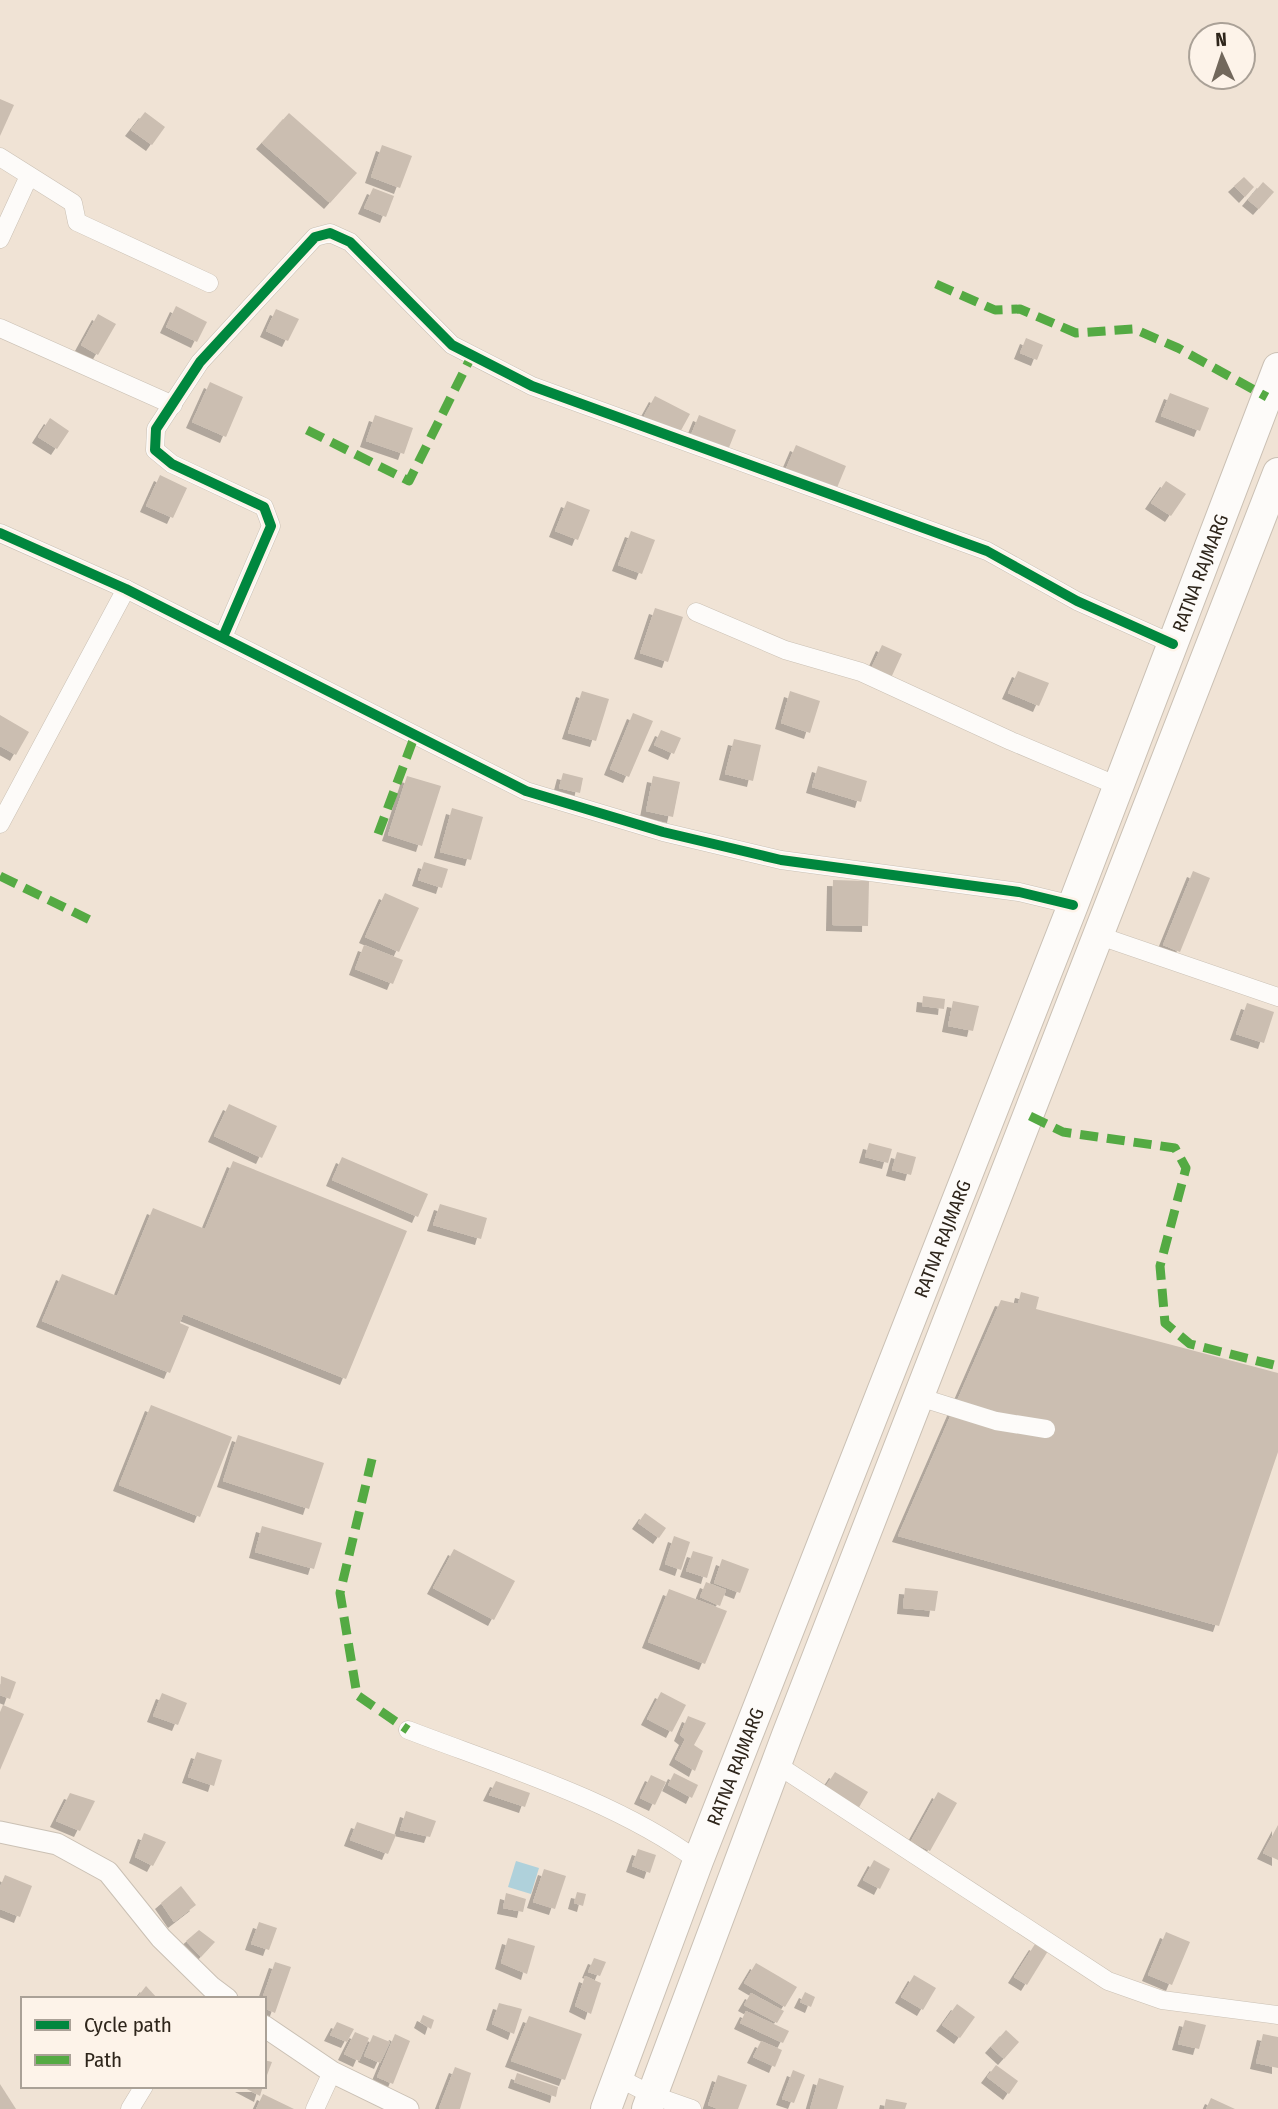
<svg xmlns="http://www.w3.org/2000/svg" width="1278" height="2109" viewBox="0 0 1278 2109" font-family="'Fira Sans Condensed',sans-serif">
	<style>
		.water { fill: #afd1db }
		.building { fill: #cbbeb1; filter: url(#shadow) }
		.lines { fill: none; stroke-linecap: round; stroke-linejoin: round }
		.minor-casing { stroke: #cac0b4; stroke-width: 19 }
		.tertiary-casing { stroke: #cac0b4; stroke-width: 23 }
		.trunk-casing { stroke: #cac0b4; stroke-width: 32 }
		.minor { stroke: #fdfbf9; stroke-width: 18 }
		.tertiary { stroke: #fdfbf9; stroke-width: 21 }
		.trunk { stroke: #fdfbf9; stroke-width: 30 }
		.quiet { stroke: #54aa43; stroke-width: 9; stroke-dasharray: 18 9; stroke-linecap: butt }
		.cycleway-casing { stroke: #fdf3e9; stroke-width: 15 }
		.cycleway { stroke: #00873e; stroke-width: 10 }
		.labels { text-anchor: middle; stroke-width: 7; stroke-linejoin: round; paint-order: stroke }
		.street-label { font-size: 19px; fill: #2e251b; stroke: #fdf3e9 }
	</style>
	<defs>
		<filter id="shadow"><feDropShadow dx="-6" dy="6" stdDeviation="0" flood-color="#0004"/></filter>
	</defs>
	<rect width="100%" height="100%" fill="#f0e3d5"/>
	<polygon class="water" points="516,1861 539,1868 531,1894 508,1887"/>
	<g class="building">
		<polygon points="0,99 14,105 0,136"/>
		<polygon points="145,112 165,127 152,145 131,130"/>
		<polygon points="289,113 357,173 330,203 262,143"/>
		<polygon points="382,145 412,156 400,188 371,177"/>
		<polygon points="1244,177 1254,187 1245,197 1234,186"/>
		<polygon points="1263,182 1274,192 1259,209 1248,200"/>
		<polygon points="373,188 394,196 386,217 364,208"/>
		<polygon points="176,306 207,322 197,342 166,327"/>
		<polygon points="276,309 299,319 288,341 266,331"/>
		<polygon points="98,314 116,324 98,355 81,345"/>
		<polygon points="1026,338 1043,345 1037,360 1020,353"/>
		<polygon points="210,382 243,397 226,437 192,422"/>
		<polygon points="1170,393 1209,408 1200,431 1161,416"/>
		<polygon points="655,396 690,414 679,434 644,416"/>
		<polygon points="375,415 413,428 404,454 366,441"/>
		<polygon points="699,415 736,430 728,450 691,435"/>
		<polygon points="50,418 69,431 57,449 38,437"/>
		<polygon points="796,445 846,466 834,495 784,473"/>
		<polygon points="160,475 187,488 173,518 146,506"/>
		<polygon points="1166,481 1186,494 1171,516 1151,503"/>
		<polygon points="567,501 590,510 578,540 555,531"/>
		<polygon points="631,531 655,540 642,574 618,565"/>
		<polygon points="655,608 683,617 668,662 640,653"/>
		<polygon points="882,645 902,654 890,680 870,671"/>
		<polygon points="1018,671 1049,683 1039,706 1008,693"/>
		<polygon points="582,691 609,699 596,741 568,733"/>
		<polygon points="790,691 820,701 810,733 781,723"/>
		<polygon points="633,713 653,721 629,777 610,769"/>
		<polygon points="0,715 29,732 16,755 0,746"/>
		<polygon points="661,730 681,738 674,754 654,745"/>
		<polygon points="734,739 761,745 753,781 725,774"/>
		<polygon points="818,766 867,781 861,802 812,787"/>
		<polygon points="563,773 583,778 580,793 559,788"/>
		<polygon points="407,776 441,786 422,846 388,835"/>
		<polygon points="653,776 680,782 673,817 646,811"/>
		<polygon points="452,808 483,817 471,860 440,852"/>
		<polygon points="424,862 448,869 442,888 418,880"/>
		<polygon points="1193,871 1210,878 1180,952 1163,945"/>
		<polygon points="833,880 869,881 868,926 832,925"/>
		<polygon points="385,893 419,908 399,952 365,937"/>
		<polygon points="364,945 403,960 393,984 355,969"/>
		<polygon points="923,996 945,999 944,1009 922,1006"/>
		<polygon points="953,1001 979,1006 973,1031 948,1026"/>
		<polygon points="1247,1003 1274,1012 1264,1043 1236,1034"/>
		<polygon points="229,1104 277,1126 262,1158 214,1136"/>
		<polygon points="869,1143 892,1149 888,1163 865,1157"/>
		<polygon points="897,1152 916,1157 911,1175 892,1170"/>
		<polygon points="342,1157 428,1194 418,1217 332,1180"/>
		<polygon points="233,1161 407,1231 346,1379 183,1314 180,1323 189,1327 170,1373 42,1321 62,1274 117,1296 153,1208 205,1229"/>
		<polygon points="440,1204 487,1218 481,1239 433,1225"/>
		<polygon points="1021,1292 1039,1297 1036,1309 1278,1373 1278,1452 1219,1626 898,1536 1001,1300 1018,1304"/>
		<polygon points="151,1405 232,1437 200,1517 119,1485"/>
		<polygon points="238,1435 324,1463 309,1509 223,1481"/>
		<polygon points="645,1513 666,1528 659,1538 638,1523"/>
		<polygon points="262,1526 322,1543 314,1569 255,1552"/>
		<polygon points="674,1536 690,1542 681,1570 665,1564"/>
		<polygon points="454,1549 515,1581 494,1620 433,1588"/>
		<polygon points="693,1551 713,1557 707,1578 686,1571"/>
		<polygon points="722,1559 749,1569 740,1593 714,1583"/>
		<polygon points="706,1582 726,1590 720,1606 700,1597"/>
		<polygon points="905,1588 938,1591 935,1611 903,1608"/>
		<polygon points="669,1589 727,1611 705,1664 648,1642"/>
		<polygon points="1,1676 16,1682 10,1699 0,1695"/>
		<polygon points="661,1692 686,1705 672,1732 647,1719"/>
		<polygon points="162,1693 187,1703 178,1725 153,1716"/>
		<polygon points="3,1705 24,1714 0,1770 0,1712"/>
		<polygon points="688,1716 706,1723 694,1745 703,1751 695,1771 675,1759 685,1739 680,1735"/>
		<polygon points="197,1752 222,1760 214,1786 188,1777"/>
		<polygon points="835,1772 868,1792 858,1809 824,1789"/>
		<polygon points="674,1773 698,1785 692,1798 668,1785"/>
		<polygon points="651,1775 666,1782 655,1805 640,1798"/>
		<polygon points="496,1781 530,1793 525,1807 489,1795"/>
		<polygon points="938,1792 957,1803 930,1851 911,1841"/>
		<polygon points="70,1793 95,1801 80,1831 56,1821"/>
		<polygon points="406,1811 436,1821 430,1837 400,1830"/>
		<polygon points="357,1822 396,1835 388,1854 350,1840"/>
		<polygon points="1278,1825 1278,1860 1263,1853"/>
		<polygon points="144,1833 166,1842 153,1866 135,1857"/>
		<polygon points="638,1849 656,1855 650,1873 632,1866"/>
		<polygon points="874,1860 890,1869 880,1889 863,1880"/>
		<polygon points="544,1869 566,1876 555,1909 533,1902"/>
		<polygon points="5,1875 32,1886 20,1917 0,1909 0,1887"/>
		<polygon points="181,1886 196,1905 174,1922 161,1903"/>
		<polygon points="577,1892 586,1894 583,1906 574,1903"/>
		<polygon points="506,1893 526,1899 523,1912 503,1908"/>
		<polygon points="259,1922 277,1928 269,1950 251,1944"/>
		<polygon points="199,1930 215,1942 201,1957 186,1941"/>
		<polygon points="1166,1932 1190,1942 1172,1985 1148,1975"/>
		<polygon points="508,1938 535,1946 527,1974 501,1963"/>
		<polygon points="1035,1944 1048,1951 1027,1985 1014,1977"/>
		<polygon points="594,1958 606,1962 600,1976 588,1972"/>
		<polygon points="275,1962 291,1967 275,2013 264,2008 264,1999 262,1999"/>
		<polygon points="756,1963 797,1987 785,2007 744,1983"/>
		<polygon points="914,1975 936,1988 923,2010 901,1997"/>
		<polygon points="585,1976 601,1983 591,2014 575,2006"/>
		<polygon points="146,1986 158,1999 136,1999"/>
		<polygon points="805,1992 815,1997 811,2007 800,2002"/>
		<polygon points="751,1993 784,2011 777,2023 744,2005"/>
		<polygon points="499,2003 522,2009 514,2034 492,2024"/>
		<polygon points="957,2004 975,2017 960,2038 942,2025"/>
		<polygon points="746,2011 789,2031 783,2043 740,2023"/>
		<polygon points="423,2015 434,2020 431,2029 420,2022"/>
		<polygon points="529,2016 582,2034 565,2080 511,2061"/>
		<polygon points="1185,2020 1206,2025 1199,2049 1178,2044"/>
		<polygon points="337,2022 354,2029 347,2042 330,2035"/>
		<polygon points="1006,2030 1019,2042 1004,2059 991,2047"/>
		<polygon points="355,2032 369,2038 359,2061 344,2054"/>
		<polygon points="395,2034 410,2041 393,2084 377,2077"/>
		<polygon points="1263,2034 1278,2037 1278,2068 1256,2063"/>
		<polygon points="373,2035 390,2042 380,2063 364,2056"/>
		<polygon points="761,2041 782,2050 775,2067 753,2057"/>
		<polygon points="264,2060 272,2062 264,2083"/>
		<polygon points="996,2065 1018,2081 1009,2094 987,2077"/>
		<polygon points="455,2067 471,2073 460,2109 442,2109 439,2108"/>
		<polygon points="793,2070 805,2075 794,2103 782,2099"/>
		<polygon points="517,2073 558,2087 556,2097 514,2082"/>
		<polygon points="718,2075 747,2085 738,2109 718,2109 708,2105"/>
		<polygon points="819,2078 844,2086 837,2109 810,2109"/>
		<polygon points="0,2084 16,2109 0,2109"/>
		<polygon points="241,2086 263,2086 260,2096"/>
		<polygon points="263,2094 294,2109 256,2109"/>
		<polygon points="1211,2098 1235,2109 1206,2109"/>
		<polygon points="886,2099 907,2103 905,2109 884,2109"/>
	</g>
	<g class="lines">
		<defs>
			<g id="minor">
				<polyline points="0,157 73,203 77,222 209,283"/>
				<polyline points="0,239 29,176"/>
				<polyline points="0,328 173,405"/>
				<polyline points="0,533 126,589 526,791 663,832 781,860 1019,892 1073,905"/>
				<polyline points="696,612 785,650 861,672 1011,741 1118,786"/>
				<polyline points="223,637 271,526 264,507 172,464 155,450 156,429 200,362 315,237 330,233 350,242 452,345 532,386 987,551 1077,601 1173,644"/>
				<polyline points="0,824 126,589"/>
				<polyline points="1100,936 1278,997"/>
				<polyline points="919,1397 996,1421 1046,1429"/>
				<path d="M408,1730C502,1766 617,1801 698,1861"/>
				<polyline points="776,1764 1108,1981 1162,2000 1278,2015"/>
				<polyline points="619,2078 652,2095 692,2109"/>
				<polyline points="130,2109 144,2086"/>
				<polyline points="315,2109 332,2072"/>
			</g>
			<g id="tertiary">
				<polyline points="0,1832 57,1844 108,1872 161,1938 211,1987 227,1999"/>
				<polyline points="264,2026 332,2072 408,2109"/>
			</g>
			<g id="trunk">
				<path id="s1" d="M606,2109L698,1861L1073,905L1278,368"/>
				<polyline points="647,2109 787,1735 1278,473"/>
			</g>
		</defs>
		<use href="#minor" class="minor-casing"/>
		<use href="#tertiary" class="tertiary-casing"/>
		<use href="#trunk" class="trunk-casing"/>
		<use href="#minor" class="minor"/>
		<use href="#tertiary" class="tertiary"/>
		<use href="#trunk" class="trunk"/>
		<g class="quiet">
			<polyline points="936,284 995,310 1020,309 1076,333 1134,329 1178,348 1267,397"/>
			<polyline points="307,430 409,481 472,355"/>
			<polyline points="378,834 415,735"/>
			<polyline points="0,876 90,920"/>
			<polyline points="1030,1116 1063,1132 1175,1148 1186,1168 1160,1266 1165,1323 1190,1344 1278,1366"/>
			<polyline points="372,1459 340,1593 357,1695 408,1730"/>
		</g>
		<defs>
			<g id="cycleway">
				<polyline points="0,533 126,589 526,791 663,832 781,860 1019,892 1073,905"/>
				<polyline points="223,637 271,526 264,507 172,464 155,450 156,429 200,362 315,237 330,233 350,242 452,345 532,386 987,551 1077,601 1173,644"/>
			</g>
		</defs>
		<use href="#cycleway" class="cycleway-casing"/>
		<use href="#cycleway" class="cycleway"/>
	</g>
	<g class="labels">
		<g class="street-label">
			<text dy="7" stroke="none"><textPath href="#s1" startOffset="1647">RATNA RAJMARG</textPath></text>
			<text dy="7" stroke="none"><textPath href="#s1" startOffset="933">RATNA RAJMARG</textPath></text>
			<text dy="7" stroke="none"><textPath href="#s1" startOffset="366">RATNA RAJMARG</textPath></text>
		</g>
	</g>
	<rect x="21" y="1997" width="245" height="91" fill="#fdf3e9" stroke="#aaa197" stroke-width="2"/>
	<rect x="35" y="2020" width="35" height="10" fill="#00873e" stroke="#aaa197" stroke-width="2"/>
	<text x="84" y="2032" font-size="21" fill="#2e251b">Cycle path</text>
	<rect x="35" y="2055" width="35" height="10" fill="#54aa43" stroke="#aaa197" stroke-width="2"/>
	<text x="84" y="2067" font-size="21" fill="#2e251b">Path</text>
	<g transform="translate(1222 56) rotate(357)"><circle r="33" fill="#fdf3e9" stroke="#aaa197" stroke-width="2"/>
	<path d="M0-5L12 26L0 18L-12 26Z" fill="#72685c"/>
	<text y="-10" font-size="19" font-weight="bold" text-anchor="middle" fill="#2e251b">N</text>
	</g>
</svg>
